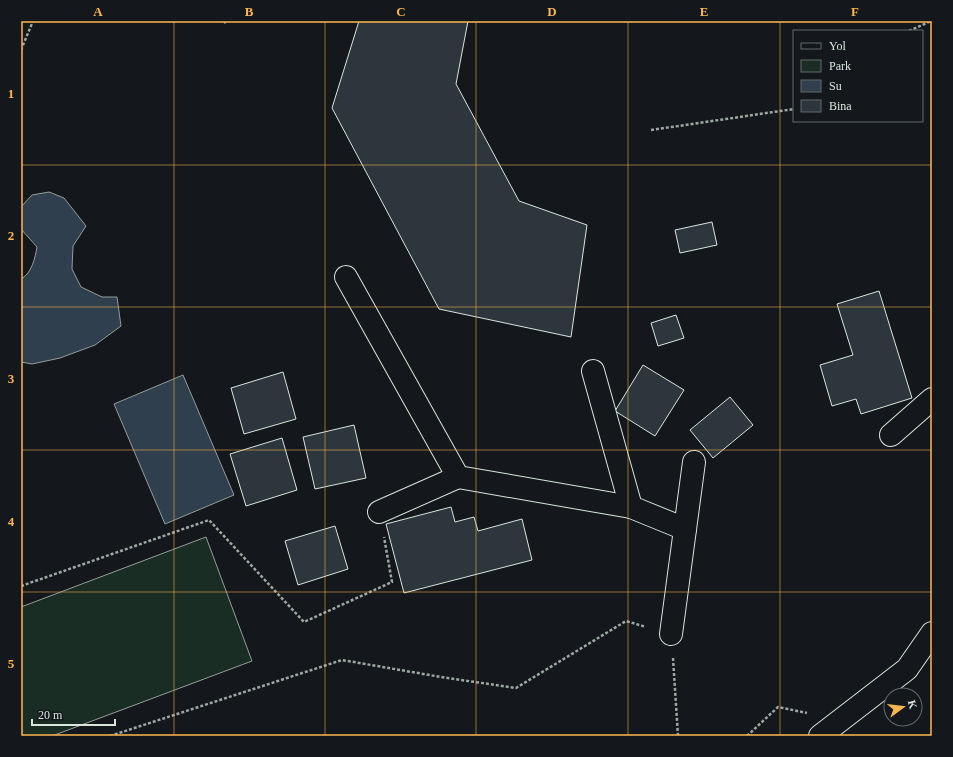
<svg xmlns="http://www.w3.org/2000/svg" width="953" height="757" viewBox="0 0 953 757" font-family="'Times New Roman',serif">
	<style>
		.green { fill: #1a2d24; stroke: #939e99 }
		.water { fill: #2f3f4d; stroke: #939e99 }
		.building { fill: #2c363c; stroke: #d8e6dc }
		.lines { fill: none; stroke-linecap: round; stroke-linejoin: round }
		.minor-casing { stroke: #d8e6dc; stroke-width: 24 }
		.path { stroke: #9da8a2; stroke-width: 2.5; stroke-dasharray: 3 2; stroke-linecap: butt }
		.minor { stroke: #14181c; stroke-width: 22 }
		.grid { fill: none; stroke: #ffb74d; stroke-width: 1; stroke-opacity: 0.55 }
		.neatline { fill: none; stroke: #ffb74d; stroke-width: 1.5 }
		.grid-label { font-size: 13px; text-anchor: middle; font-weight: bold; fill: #ffb74d }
	</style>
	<rect width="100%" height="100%" fill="#14181c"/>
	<polygon class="green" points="206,537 252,661 52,736 21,736 21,607"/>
	<g class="water">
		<path d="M49,192L64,198L86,226L73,246L72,269L81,287L102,297H117L121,326L95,345L60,358L32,364L21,362V279C32,273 35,258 37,247L21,229V207L32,195Z"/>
		<polygon points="183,375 234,495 165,524 114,404"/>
	</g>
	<g class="building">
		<polygon points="359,21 468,21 456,84 519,201 587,225 571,337 439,309 332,108"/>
		<polygon points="712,222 717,245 680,253 675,230"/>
		<polygon points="879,291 912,398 861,414 856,399 832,406 820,365 853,355 837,304"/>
		<polygon points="676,315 684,338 658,346 651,323"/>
		<polygon points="643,365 684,390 655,436 615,411"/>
		<polygon points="283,372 296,419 244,434 231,388"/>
		<polygon points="730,397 753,425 713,458 690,430"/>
		<polygon points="354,425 366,478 315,489 303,437"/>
		<polygon points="282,438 297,490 246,506 230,454"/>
		<polygon points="451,507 455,522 474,517 478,531 522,519 532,560 404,593 386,524"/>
		<polygon points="335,526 348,569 298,585 285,541"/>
	</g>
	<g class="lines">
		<defs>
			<g id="minor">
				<polyline points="346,277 458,477 631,507"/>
				<polyline points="593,371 631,507 685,529"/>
				<polyline points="891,435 932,399"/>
				<polyline points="379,512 458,477"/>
				<polyline points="671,634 694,462"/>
				<polyline points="820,736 907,669 932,633"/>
			</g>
		</defs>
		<use href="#minor" class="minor-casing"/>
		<g class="path">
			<polyline points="224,23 226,21"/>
			<polyline points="909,31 931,21"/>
			<polyline points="21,50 33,21"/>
			<polyline points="651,130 794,109"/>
			<polyline points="21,586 209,520 304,622 392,582 384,537"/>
			<polyline points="673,658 678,736"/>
			<polyline points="110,736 342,660 441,677 516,688 626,621 646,627"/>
			<polyline points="747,736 778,707 807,713"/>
		</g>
		<use href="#minor" class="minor"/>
	</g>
	<path class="grid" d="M174,21V736M325,21V736M476,21V736M628,21V736M780,21V736M21,165H932M21,307H932M21,450H932M21,592H932"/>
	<rect width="953" height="757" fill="none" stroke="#14181c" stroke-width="44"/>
	<rect x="793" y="30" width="130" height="92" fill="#14181c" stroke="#626a69"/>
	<rect x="801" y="43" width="20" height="6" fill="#14181c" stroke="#626a69"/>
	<text x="829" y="50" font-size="12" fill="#d8e6dc">Yol</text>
	<rect x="801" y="60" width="20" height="12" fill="#1a2d24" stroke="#626a69"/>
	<text x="829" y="70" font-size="12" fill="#d8e6dc">Park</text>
	<rect x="801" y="80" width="20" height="12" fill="#2f3f4d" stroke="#626a69"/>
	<text x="829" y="90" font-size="12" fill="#d8e6dc">Su</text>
	<rect x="801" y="100" width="20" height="12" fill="#2c363c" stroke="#626a69"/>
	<text x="829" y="110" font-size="12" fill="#d8e6dc">Bina</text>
	<g transform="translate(903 707) rotate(75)"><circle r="19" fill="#14181c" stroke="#626a69"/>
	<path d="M0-3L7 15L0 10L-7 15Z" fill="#ffb74d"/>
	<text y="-6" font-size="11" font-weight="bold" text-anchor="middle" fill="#d8e6dc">K</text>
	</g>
	<path d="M32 719v6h83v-6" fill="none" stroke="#d8e6dc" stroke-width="2"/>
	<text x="38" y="719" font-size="12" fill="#d8e6dc" stroke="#14181c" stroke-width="3" paint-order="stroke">20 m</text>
	<rect x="22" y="22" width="909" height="713" class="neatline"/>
	<g class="grid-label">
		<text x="98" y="16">A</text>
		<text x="249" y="16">B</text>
		<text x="401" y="16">C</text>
		<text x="552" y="16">D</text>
		<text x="704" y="16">E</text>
		<text x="855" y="16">F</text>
		<text x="11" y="98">1</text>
		<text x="11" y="240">2</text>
		<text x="11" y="383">3</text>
		<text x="11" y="526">4</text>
		<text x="11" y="668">5</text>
	</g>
</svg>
